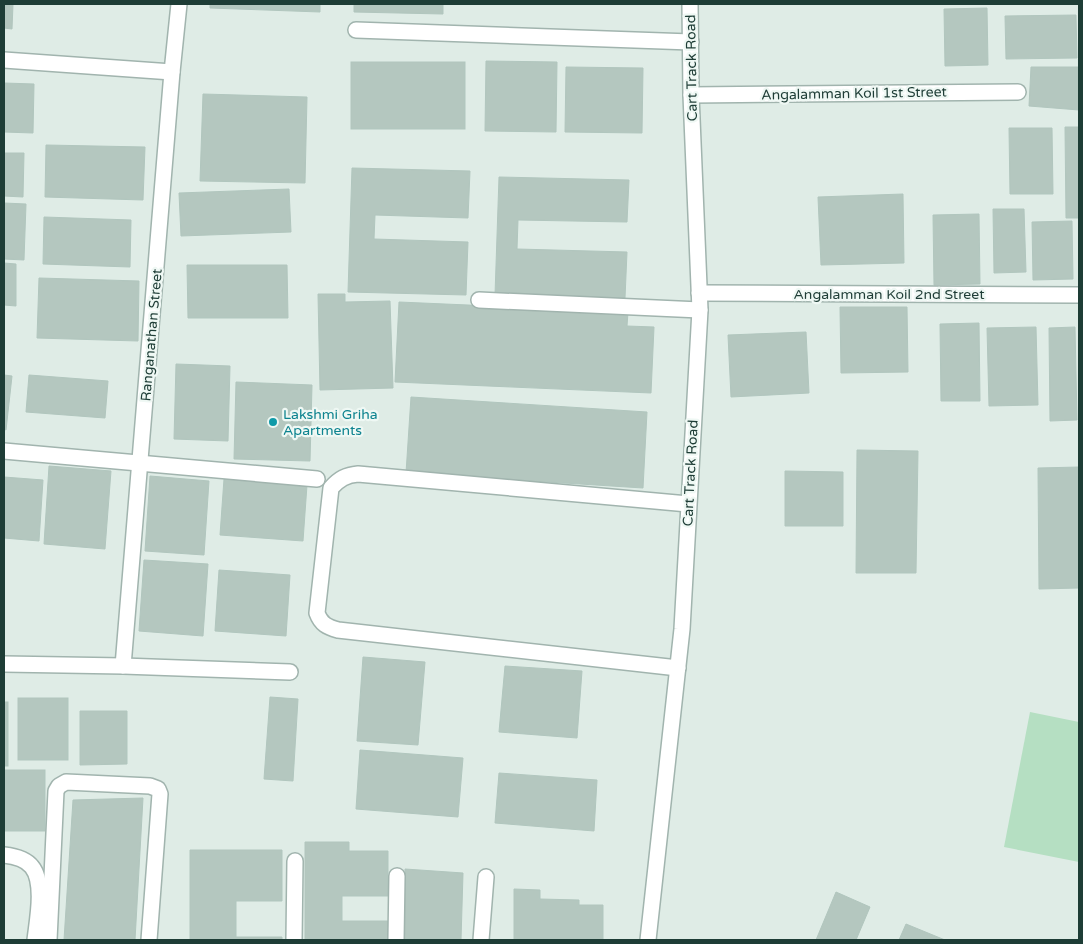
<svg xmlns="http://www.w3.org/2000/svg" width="1083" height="944" viewBox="0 0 1083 944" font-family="'Varela Round',sans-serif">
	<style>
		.green { fill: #b5dfc2 }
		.building { fill: #b4c7bf; stroke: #b1c6be }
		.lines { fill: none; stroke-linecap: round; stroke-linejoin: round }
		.minor-casing { stroke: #a1b4ae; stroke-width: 18 }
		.minor { stroke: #fff; stroke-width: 15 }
		.culture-dot { fill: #0f9aa8; stroke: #eff8f4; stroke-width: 2 }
		.labels { text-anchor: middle; stroke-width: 4.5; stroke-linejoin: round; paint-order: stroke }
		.street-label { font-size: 14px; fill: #1e3d36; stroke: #eff8f4 }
		.culture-label { font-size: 14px; fill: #0d838f; stroke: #eff8f4; text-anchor: start }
	</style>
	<rect width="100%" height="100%" fill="#dfece6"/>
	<polygon class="green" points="1030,712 1079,722 1079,862 1004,847"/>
	<g class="building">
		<polygon points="4,4 13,4 12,29 4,28"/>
		<polygon points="210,4 320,4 320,12 210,8"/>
		<polygon points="354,4 443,4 443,14 354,12"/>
		<polygon points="987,8 988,65 945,66 944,9"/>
		<polygon points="1076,15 1077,58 1006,59 1005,16"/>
		<polygon points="486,61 557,62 556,132 485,131"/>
		<rect x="351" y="62" width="114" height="67"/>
		<polygon points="566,67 643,68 642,133 565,132"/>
		<polygon points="1031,67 1079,67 1079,110 1029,106"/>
		<polygon points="4,83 34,84 33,133 4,132"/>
		<polygon points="203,94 307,97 305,183 200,181"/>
		<polygon points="1065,127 1079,127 1079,218 1066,218"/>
		<polygon points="1009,128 1052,128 1053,194 1010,194"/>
		<polygon points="46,145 145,147 143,200 45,197"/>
		<polygon points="4,153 24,153 23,197 4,196"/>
		<polygon points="352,168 470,171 468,218 375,215 374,239 468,242 466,295 348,292"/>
		<polygon points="499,177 629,180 627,222 518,220 517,249 627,252 625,298 495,295"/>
		<polygon points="289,189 291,232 181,236 179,193"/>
		<polygon points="903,194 904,263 821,265 818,197"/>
		<polygon points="4,203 26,204 24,260 4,259"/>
		<polygon points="993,209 1024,209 1026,272 994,273"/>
		<polygon points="979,214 980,284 934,285 933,215"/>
		<polygon points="44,217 131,220 130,267 43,264"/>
		<polygon points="1072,221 1073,279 1033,280 1032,222"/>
		<polygon points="4,263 16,264 16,306 4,305"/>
		<polygon points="187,265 287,265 288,318 188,318"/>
		<polygon points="39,278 139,281 138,341 37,338"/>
		<polygon points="318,294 345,294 345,302 390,301 393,388 320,390"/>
		<polygon points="399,302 628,312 627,326 654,327 651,393 395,382"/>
		<polygon points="840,307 907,307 908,372 841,373"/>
		<polygon points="979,323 980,401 941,401 940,324"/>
		<polygon points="1036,327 1038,405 989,406 987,328"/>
		<polygon points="1075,327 1077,420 1050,421 1049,328"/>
		<polygon points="806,332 809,393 731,397 728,335"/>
		<polygon points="176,364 230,366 228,441 174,439"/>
		<polygon points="4,375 12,376 6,430 4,429"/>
		<polygon points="29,375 108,381 105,418 26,412"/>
		<polygon points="236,382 312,385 310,461 234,459"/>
		<polygon points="411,397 647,412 643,488 406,473"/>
		<polygon points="857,450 918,451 916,573 856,573"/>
		<polygon points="49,466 111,471 105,549 44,544"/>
		<polygon points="1079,467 1079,588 1039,589 1038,468"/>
		<polygon points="785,471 843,472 843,526 785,526"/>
		<polygon points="150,476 209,481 204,555 145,551"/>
		<polygon points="4,477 43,480 39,541 4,538"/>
		<polygon points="224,479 307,485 303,541 220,535"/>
		<polygon points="144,560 208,564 203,636 139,631"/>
		<polygon points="219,570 290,575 286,636 215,631"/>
		<polygon points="363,657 425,662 418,745 357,741"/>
		<polygon points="505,666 582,671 577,738 499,732"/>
		<polygon points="270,697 298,699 293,781 264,779"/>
		<rect x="18" y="698" width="50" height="62"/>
		<rect x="4" y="702" width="4" height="64"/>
		<polygon points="80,711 127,711 127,764 80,765"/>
		<polygon points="360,750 463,758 458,817 356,809"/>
		<rect x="4" y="770" width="41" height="61"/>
		<polygon points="499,773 597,780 594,831 495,823"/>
		<polygon points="143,798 135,940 64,940 73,800"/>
		<polygon points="305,842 349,842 349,851 388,851 388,896 342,896 342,921 388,921 388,940 305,940"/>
		<polygon points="190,850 282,850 282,901 236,901 236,937 282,937 282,940 190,940"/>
		<polygon points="405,869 463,873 461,940 405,940"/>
		<polygon points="514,889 540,890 540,899 579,900 579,905 603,905 603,940 514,940"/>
		<polygon points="836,892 870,907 856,940 816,940"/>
		<polygon points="906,924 945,940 899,940"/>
	</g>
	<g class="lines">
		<defs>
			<g id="minor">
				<polyline points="356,30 691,42"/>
				<polyline points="4,60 172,72"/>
				<polyline points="691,95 1018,92"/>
				<polyline points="699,293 1079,295"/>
				<polyline points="479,300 700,310"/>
				<polyline points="4,451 317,479"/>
				<polyline points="4,664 123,666 290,672"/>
				<polyline points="123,666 172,72 179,4"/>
				<path d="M678,668L338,630C327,627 321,624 317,613L331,488C339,479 346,475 358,474L688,504"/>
				<path d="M4,855C13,856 26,859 32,867C45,883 37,922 35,940"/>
				<polyline points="49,940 56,791 59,786 66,782 150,786 158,789 160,794 149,940"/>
				<polyline points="294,940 295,861"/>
				<polyline points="396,940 397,876"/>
				<polyline points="481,940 486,877"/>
				<polyline points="648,940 682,629 700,310 691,95 690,4"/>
			</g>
		</defs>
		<use href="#minor" class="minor-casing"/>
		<use href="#minor" class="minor"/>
	</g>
	<circle class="culture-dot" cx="273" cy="422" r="5"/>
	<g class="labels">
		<g class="street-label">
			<text transform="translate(691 68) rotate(-91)" y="5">Cart Track Road</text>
			<text transform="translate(854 93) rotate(-1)" y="5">Angalamman Koil 1st Street</text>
			<text x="889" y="299">Angalamman Koil 2nd Street</text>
			<text transform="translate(151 335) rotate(-85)" y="5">Ranganathan Street</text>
			<text transform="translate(690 473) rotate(-87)" y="5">Cart Track Road</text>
		</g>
		<g class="culture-label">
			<text x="283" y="419">Lakshmi Griha<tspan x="283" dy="16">Apartments</tspan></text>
		</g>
	</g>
	<rect width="1083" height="944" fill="none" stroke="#1e3d36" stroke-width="10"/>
</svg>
